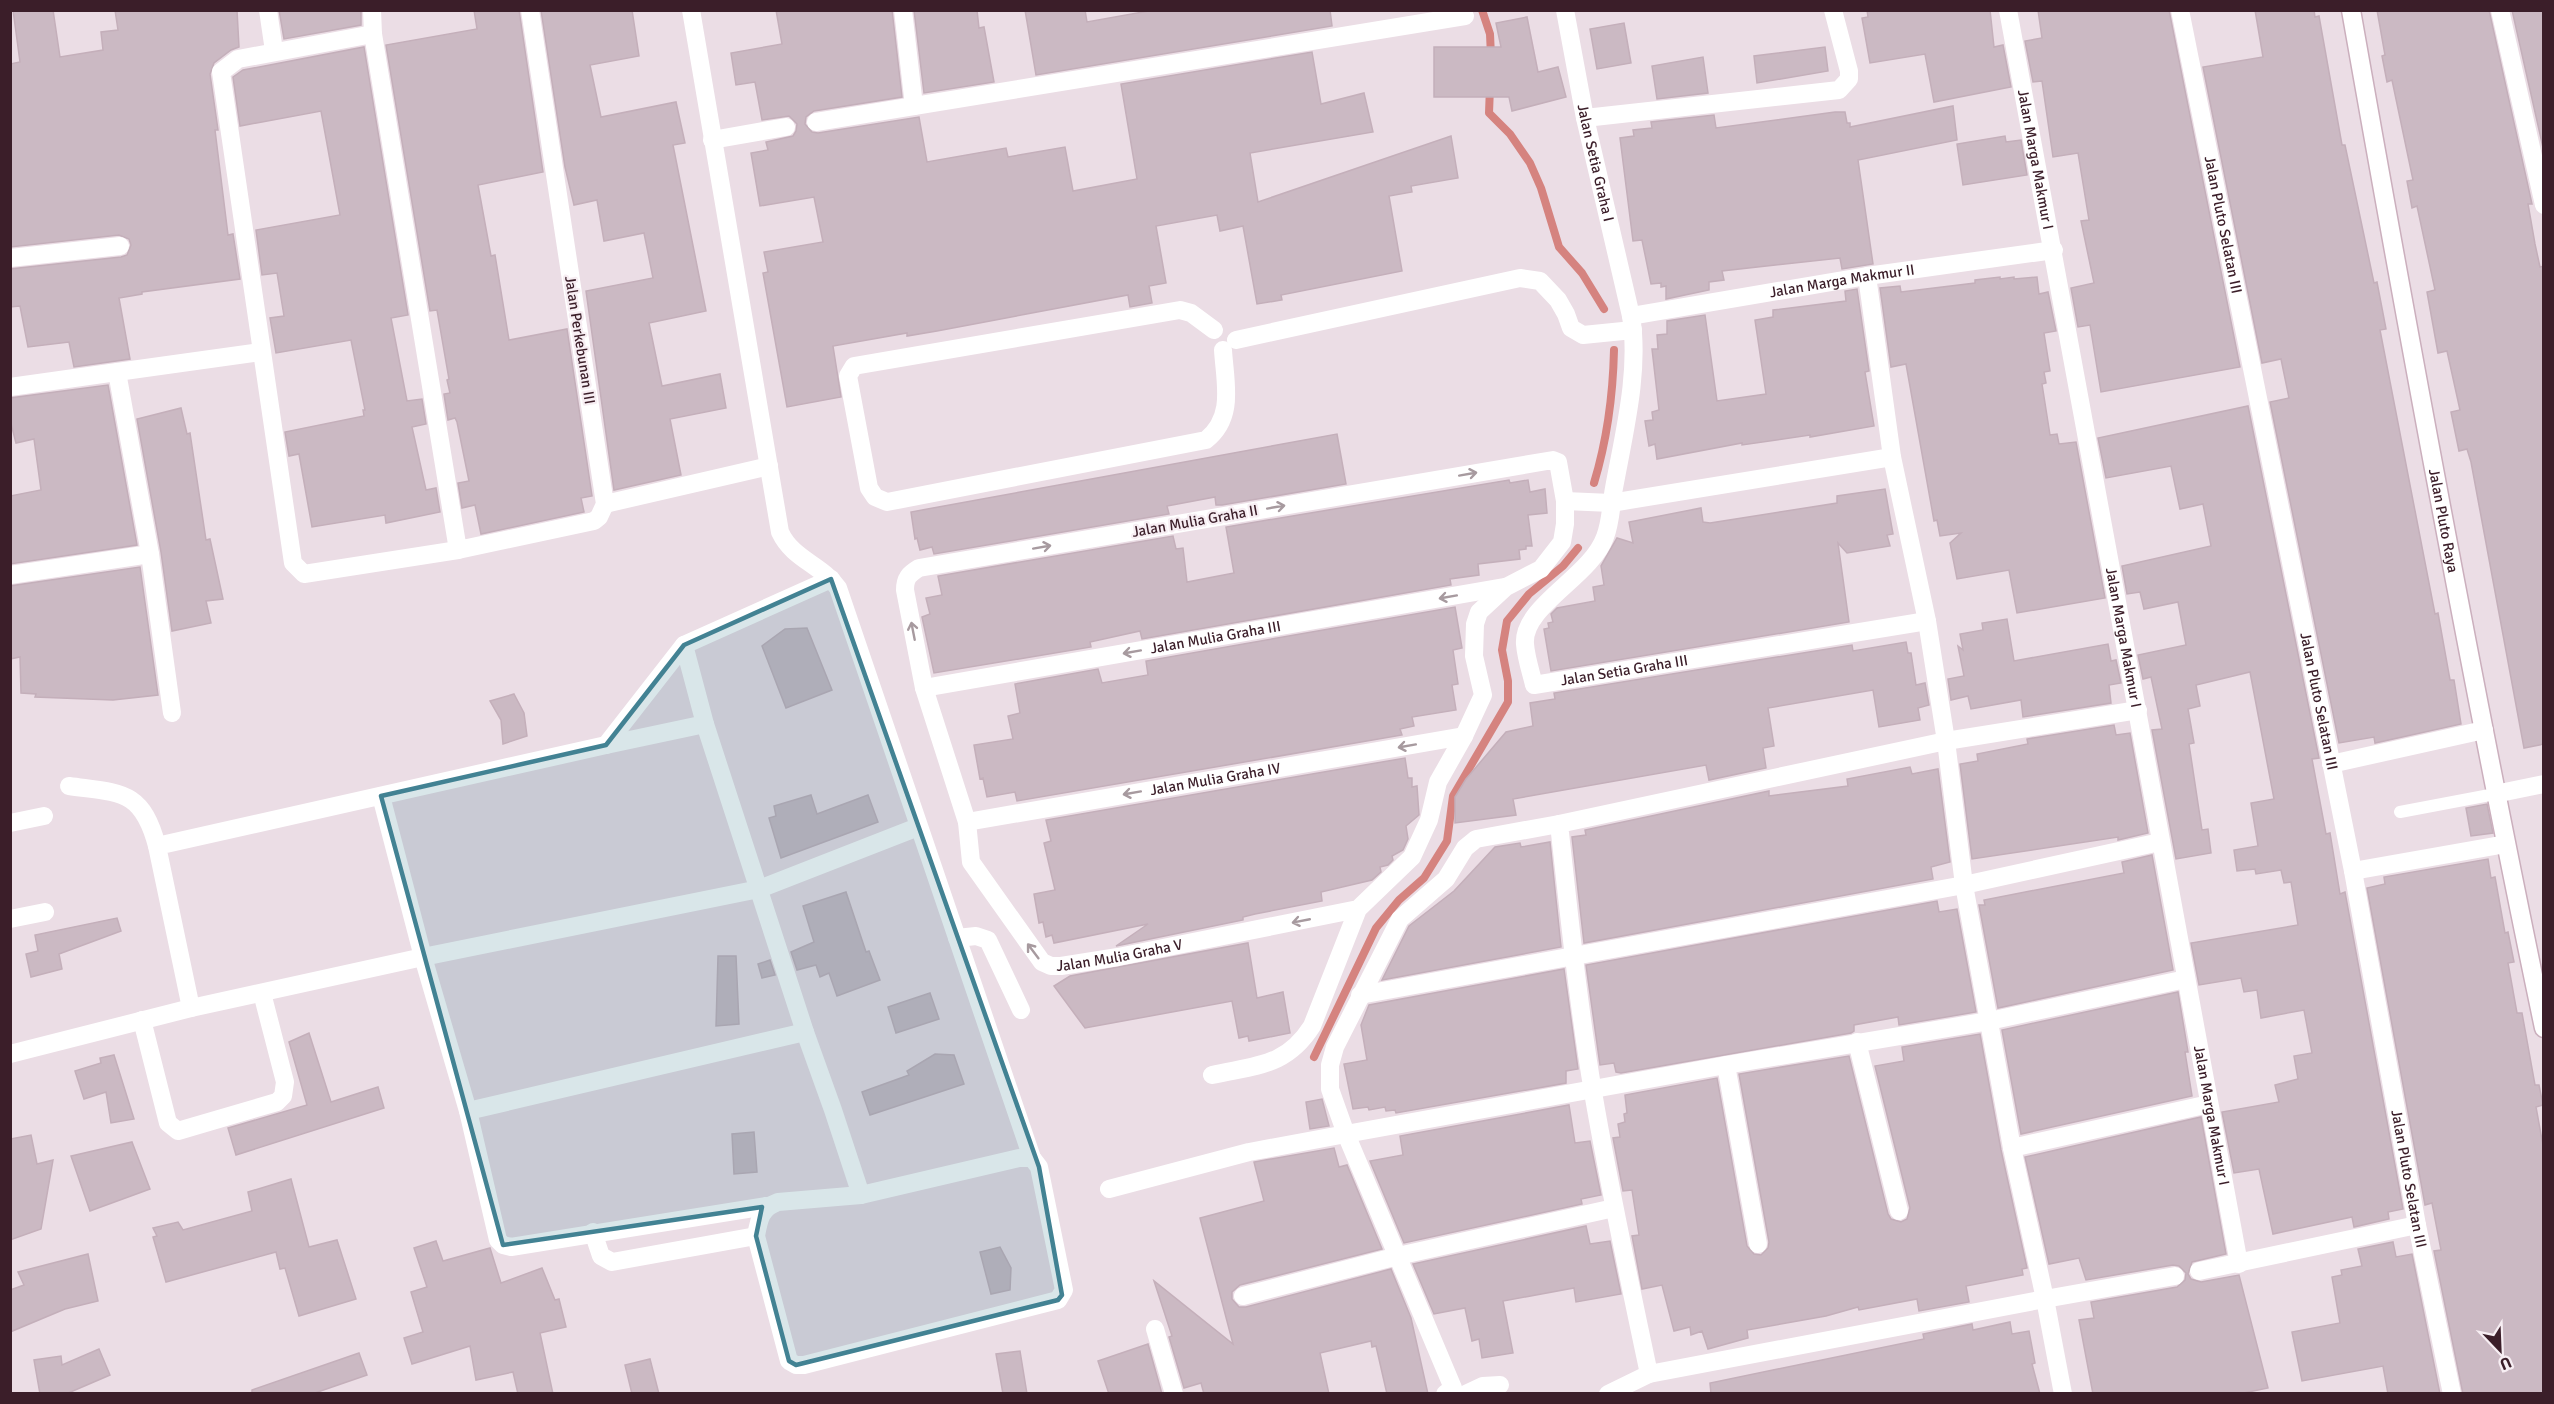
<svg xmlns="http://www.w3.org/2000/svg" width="2554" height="1404" viewBox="0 0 2554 1404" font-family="Signika,sans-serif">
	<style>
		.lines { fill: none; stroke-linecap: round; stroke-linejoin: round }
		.stream { stroke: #d5837f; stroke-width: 8 }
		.building { fill: #cbb9c3; stroke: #c4afba; stroke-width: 1.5 }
		.secondary-casing { stroke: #cbafbd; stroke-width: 21 }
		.lane { stroke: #fff; stroke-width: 12 }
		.street { stroke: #fff; stroke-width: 18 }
		.secondary { stroke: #fff; stroke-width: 18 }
		.oneway { stroke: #a79a9f }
		.marked { fill: #428293; fill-opacity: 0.2; stroke: #428293; stroke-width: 4.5; stroke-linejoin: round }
		.labels { text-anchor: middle; stroke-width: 4.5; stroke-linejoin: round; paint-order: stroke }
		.street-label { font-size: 15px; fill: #3b1e29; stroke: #f7eef3 }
	</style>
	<rect width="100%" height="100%" fill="#ebdde5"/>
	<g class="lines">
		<g class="stream">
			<polyline points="1482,10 1490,34 1491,56"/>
			<polyline points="1490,87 1489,113 1510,134 1530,163 1541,188 1559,247 1582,273 1604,309"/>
			<path d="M1594,483C1607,440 1613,394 1614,350"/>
			<polyline points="1314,1057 1376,928 1399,900 1424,878 1447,841 1453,796 1508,702 1508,681 1502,650 1507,621 1529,594 1563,566 1578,548"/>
		</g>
	</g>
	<g class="building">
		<polygon points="13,10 53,10 60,57 103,50 101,32 118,30 115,10 237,10 239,47 231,50 214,63 210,74 218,130 215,130 228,235 233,234 240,279 142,292 142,294 119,298 130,359 74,367 69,342 28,347 20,306 10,307 10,269 121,257 127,255 131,245 129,239 119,235 10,247 10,64 20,62"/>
		<polygon points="279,10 361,10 361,25 284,39"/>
		<polygon points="474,10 519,10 543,172 478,185 491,256 495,255 509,340 567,329 592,496 581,498 584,512 481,534 475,505 462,508 458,483 469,481 457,422 455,418 448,420 444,394 450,393 447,380 449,379 437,310 430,311 386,45 477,29"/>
		<polygon points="541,10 632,10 639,56 590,65 601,117 676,102 685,143 673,145 706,311 649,323 662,386 720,374 726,408 670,419 681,475 614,490 586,291 653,278 644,233 604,241 597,200 574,205 565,167"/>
		<polygon points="776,10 892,10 902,97 814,111 806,117 805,124 812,132 818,133 919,117 927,162 1006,148 1008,157 1065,147 1073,191 1137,179 1121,84 1312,52 1321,104 1364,93 1373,132 1250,153 1258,202 1451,136 1458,178 1411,186 1412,192 1389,196 1402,271 1281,295 1282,300 1257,304 1243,226 1220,231 1217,215 1156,226 1166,283 1149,286 1152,303 1130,307 1128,295 937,331 907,336 907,333 833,346 841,397 787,407 763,273 768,272 764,252 823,242 814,197 760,206 751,153 768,150 766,142 793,136 796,131 797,124 789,116 762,120 755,82 736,85 731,53 782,44"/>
		<polygon points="914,10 977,10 979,28 984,27 994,82 924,93"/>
		<polygon points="1025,10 1085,10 1087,22 1154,10 1330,10 1332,26 1036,75"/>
		<polygon points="1867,10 1990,10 1994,47 2003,45 2011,87 1934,102 1925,54 1870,63 1862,18 1868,17"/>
		<polygon points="2038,10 2169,10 2240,367 2101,392 2090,325 2078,327 2071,288 2094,283 2081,221 2089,220 2078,153 2053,157 2042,81 2033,82 2025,41 2042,38"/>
		<polygon points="2255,10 2314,10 2315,17 2319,16 2342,145 2345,145 2374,283 2377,282 2386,329 2380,330 2435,614 2438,613 2450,680 2454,680 2461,724 2375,743 2374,737 2339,743 2270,402 2289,398 2281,359 2262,363 2203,67 2263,57"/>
		<polygon points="2377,10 2489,10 2532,204 2528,204 2535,244 2540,267 2544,266 2544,744 2524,748 2471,462 2467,449 2459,451 2451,412 2460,410 2447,351 2438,353 2427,292 2435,290 2417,206 2412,208 2407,181 2413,180 2392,80 2387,82 2382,56 2385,55"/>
		<polygon points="2512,10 2544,10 2544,152"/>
		<polygon points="1527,17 1538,72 1558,67 1566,97 1512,111 1509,97 1434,97 1434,47 1501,47 1496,23"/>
		<polygon points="1624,23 1631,63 1597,69 1590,29"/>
		<polygon points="364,47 408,315 391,318 407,401 422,399 426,424 412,427 426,490 436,488 440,512 386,523 385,515 312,527 299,454 289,456 285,432 364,416 363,410 365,410 351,340 276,353 270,318 284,316 277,273 262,275 256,230 340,215 321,111 240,126 233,77 243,70"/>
		<polygon points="1825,47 1828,71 1757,83 1754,56"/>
		<polygon points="1703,57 1708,93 1657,99 1652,66"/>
		<polygon points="1953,106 1957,140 1858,160 1873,264 1842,269 1840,258 1722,271 1724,280 1709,282 1709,290 1666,299 1666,286 1661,287 1661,283 1651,284 1642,240 1633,241 1620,138 1634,136 1633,130 1652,128 1651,122 1714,115 1716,128 1835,112 1845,112 1847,123 1850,123 1850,127"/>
		<polygon points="2005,136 2006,142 2021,140 2027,175 1963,185 1957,144"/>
		<polygon points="2000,277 2000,279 2014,277 2014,279 2037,277 2039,294 2048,292 2056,331 2044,333 2050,371 2044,372 2046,383 2042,384 2050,435 2057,434 2059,444 2076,442 2105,598 2017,613 2009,570 1957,579 1950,543 1961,533 1940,536 1937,520 1934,521 1906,364 1891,367 1880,288 1900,286 1901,292 1975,283 1975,280"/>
		<polygon points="1857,289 1869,371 1865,372 1874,426 1810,437 1810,435 1742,445 1742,443 1657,459 1655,444 1649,446 1645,421 1653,420 1652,412 1659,410 1652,349 1658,349 1657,335 1667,334 1667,321 1705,315 1717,401 1766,394 1755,320 1773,317 1773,310 1846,301 1845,291"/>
		<polygon points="108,385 137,545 10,564 10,496 41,490 34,439 16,443 10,420 10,398"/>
		<polygon points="2248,406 2319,758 2312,759 2326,834 2330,833 2340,894 2345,892 2403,1209 2388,1212 2389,1219 2354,1227 2352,1217 2273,1234 2259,1169 2234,1173 2222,1112 2279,1102 2275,1085 2298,1079 2294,1056 2312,1053 2304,1010 2261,1018 2257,990 2244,992 2241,978 2199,985 2191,943 2298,925 2291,882 2284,883 2281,870 2256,874 2255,869 2237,871 2234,850 2258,846 2251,803 2274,799 2250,672 2196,685 2200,706 2188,709 2194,743 2189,744 2202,830 2208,829 2211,853 2176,859 2152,730 2162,729 2151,677 2143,679 2138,655 2186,645 2178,602 2144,609 2140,592 2127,594 2122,566 2211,546 2203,504 2180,509 2171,466 2106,478 2098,438"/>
		<polygon points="181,408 187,434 190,433 206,540 210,539 223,599 206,601 211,623 172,631 161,552 137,419"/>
		<polygon points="1337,434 1346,484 1222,505 1216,505 1215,497 1167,506 1169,514 934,554 932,547 920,550 917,538 915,539 911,512"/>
		<polygon points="1509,480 1510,483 1528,480 1530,492 1545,489 1547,513 1528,515 1532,546 1526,546 1526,549 1519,550 1520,559 1478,564 1479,575 1450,579 1451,585 1142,639 1140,631 1090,642 1091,647 934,673 922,617 930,614 926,598 942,595 938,576 1173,536 1176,549 1183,548 1187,582 1234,573 1226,527"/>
		<polygon points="1885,489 1893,534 1887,535 1890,546 1847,553 1838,543 1849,622 1551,671 1544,629 1549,628 1548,623 1553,622 1551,614 1557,608 1595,601 1593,587 1604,585 1601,566 1617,538 1633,543 1629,522 1701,508 1703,522 1710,523 1837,503 1837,496"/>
		<polygon points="140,567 158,695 113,700 35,697 36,694 21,693 20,657 10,659 10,586"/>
		<polygon points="1455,607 1462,648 1453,650 1458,684 1452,685 1456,710 1412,717 1414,726 1400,729 1402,735 1017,801 1015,792 987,797 983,778 980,779 974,745 1013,739 1008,716 1020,713 1015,684 1098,669 1102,683 1148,675 1146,661"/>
		<polygon points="2007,619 2014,661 2108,644 2111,661 2116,660 2121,683 2109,685 2111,703 2023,717 2021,700 1971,709 1968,696 1951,700 1948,679 1964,676 1958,646 1963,650 1960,634 1983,630 1982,623"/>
		<polygon points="807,628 832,690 786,708 762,646 785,629"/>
		<polygon points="1906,642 1908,653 1911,653 1916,685 1925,683 1929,705 1918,708 1920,720 1879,727 1873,690 1768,708 1774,746 1763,748 1766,768 1709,780 1706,765 1513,799 1516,815 1455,823 1455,797 1466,779 1506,732 1533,726 1530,703 1555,699 1554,693 1852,645 1853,651"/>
		<polygon points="514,694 524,713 527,736 503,744 501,720 490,701"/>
		<polygon points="2114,725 2116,735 2130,733 2148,833 2118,840 2118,837 1972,859 1960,764 1978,761 1977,754 2028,744 2027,739"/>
		<polygon points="1405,758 1408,778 1412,778 1412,787 1417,786 1419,815 1406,826 1408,839 1403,850 1392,856 1393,860 1388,865 1380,867 1381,872 1372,880 1321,892 1322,901 1255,914 1243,917 1243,920 1116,946 1148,924 1054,943 1052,935 1046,937 1043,922 1039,923 1034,894 1055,890 1044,843 1051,841 1046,820"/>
		<polygon points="1910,767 1912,774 1938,769 1950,862 1931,867 1933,879 1584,943 1572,837 1586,835 1585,830 1769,791 1769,796 1848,786 1847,779"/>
		<polygon points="811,795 817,814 868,795 878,822 781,858 769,818 776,816 774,806"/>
		<polygon points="2487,804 2493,833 2471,836 2466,808"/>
		<polygon points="1550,842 1561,947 1382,980 1409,926 1454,891 1495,847 1520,843 1521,847"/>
		<polygon points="2152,855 2173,970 1998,1008 1979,905 1985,905 1984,900 2124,873 2122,862"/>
		<polygon points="2488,859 2491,878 2495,877 2505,933 2508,932 2514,962 2508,963 2517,1013 2522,1013 2535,1085 2539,1085 2543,1105 2536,1107 2544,1151 2544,1394 2463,1394 2434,1251 2441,1250 2432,1203 2425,1205 2367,888 2385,884 2384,877"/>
		<polygon points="846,892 866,952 869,951 880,980 837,996 829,973 820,977 816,965 797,970 791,952 814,942 803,906"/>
		<polygon points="1937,901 1939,912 1957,909 1976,1012 1899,1025 1898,1017 1854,1025 1854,1031 1851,1033 1621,1073 1616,1072 1614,1063 1600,1065 1586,965"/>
		<polygon points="117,918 121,931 59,954 62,969 31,977 26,954 38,951 35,935"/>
		<polygon points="1248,943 1257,998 1283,992 1290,1033 1249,1041 1248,1036 1239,1038 1232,1001 1085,1028 1054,986 1070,976"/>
		<polygon points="718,956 736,956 739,1024 716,1026"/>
		<polygon points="770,960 775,975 762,978 758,964"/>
		<polygon points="1564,969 1578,1069 1566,1071 1566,1083 1396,1113 1395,1110 1386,1111 1385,1107 1369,1110 1368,1107 1353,1109 1344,1064 1367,1060 1361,1025 1369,1005"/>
		<polygon points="2178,992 2188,1052 2185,1052 2192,1096 2021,1134 2002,1030"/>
		<polygon points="930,993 939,1019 896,1033 888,1007"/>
		<polygon points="309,1033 331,1102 378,1087 384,1108 236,1155 228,1128 307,1105 289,1042"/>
		<polygon points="1980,1034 2001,1150 2027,1268 2022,1269 2023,1275 1966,1286 1969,1302 1919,1311 1917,1299 1859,1310 1858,1307 1826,1316 1747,1330 1748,1338 1708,1349 1702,1331 1691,1335 1690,1327 1674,1331 1662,1285 1642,1289 1632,1236 1639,1235 1632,1190 1623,1191 1613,1138 1620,1137 1618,1124 1625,1122 1624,1114 1627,1113 1625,1095 1717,1078 1747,1246 1754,1254 1761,1255 1768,1248 1769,1242 1739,1074 1849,1056 1888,1214 1891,1219 1901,1222 1907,1219 1910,1208 1875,1066 1904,1061 1902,1047"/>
		<polygon points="935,1054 954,1055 964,1084 870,1115 862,1092 909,1075 907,1071"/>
		<polygon points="114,1055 134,1119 111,1123 106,1092 84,1099 75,1071 101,1063 100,1058"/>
		<polygon points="1322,1099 1329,1126 1310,1129 1306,1102"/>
		<polygon points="1569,1105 1575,1143 1590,1141 1601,1195 1581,1199 1582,1204 1404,1243 1370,1161 1403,1155 1400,1136"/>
		<polygon points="2201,1117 2226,1254 2192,1262 2188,1274 2191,1279 2201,1282 2239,1275 2268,1388 2239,1394 2093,1394 2079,1320 2094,1318 2091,1302 2177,1287 2185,1280 2186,1273 2179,1266 2173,1265 2086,1280 2079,1258 2049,1264 2025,1157"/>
		<polygon points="754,1132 757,1172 734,1174 732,1134"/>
		<polygon points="31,1135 37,1164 53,1160 41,1229 10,1240 10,1139"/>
		<polygon points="132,1142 150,1189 90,1211 71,1156"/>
		<polygon points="1334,1148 1339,1167 1347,1165 1382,1249 1240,1285 1232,1292 1232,1299 1239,1307 1246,1307 1391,1269 1411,1318 1428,1394 1387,1394 1376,1346 1372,1347 1371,1341 1320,1353 1329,1394 1204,1394 1201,1383 1184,1388 1169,1337 1172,1336 1154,1281 1233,1344 1200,1218 1264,1201 1254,1162"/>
		<polygon points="291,1179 309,1247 337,1240 356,1299 299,1316 285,1268 280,1269 276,1252 166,1282 153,1237 157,1236 153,1228 178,1222 183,1230 252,1211 248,1192"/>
		<polygon points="1586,1226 1590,1244 1610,1241 1621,1294 1576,1302 1574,1288 1503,1301 1513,1353 1482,1358 1479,1339 1472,1341 1465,1308 1434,1314 1413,1264"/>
		<polygon points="436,1241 443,1261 490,1248 501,1283 542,1268 555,1300 559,1299 566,1327 540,1333 553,1394 518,1394 513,1372 476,1380 470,1346 412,1364 404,1338 423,1332 411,1292 427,1287 414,1248"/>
		<polygon points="2393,1242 2396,1257 2412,1254 2440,1394 2388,1394 2383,1366 2302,1381 2292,1332 2340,1323 2332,1277 2342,1275 2341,1270 2362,1266 2358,1249"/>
		<polygon points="1000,1247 1011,1268 1010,1290 991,1294 980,1252"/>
		<polygon points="88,1254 98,1301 65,1309 10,1332 10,1290 24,1285 18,1272"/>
		<polygon points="2010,1322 2012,1334 2029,1331 2035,1363 2032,1364 2040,1394 1711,1394 1710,1383 1924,1339 1923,1334 1972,1324 1973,1330"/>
		<polygon points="1148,1344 1162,1394 1109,1394 1098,1361"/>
		<polygon points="99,1349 110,1375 66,1394 40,1394 34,1360 61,1356 62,1365"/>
		<polygon points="1020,1351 1027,1394 1003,1394 996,1354"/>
		<polygon points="359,1353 367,1375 312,1394 252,1394 252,1390"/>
		<polygon points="650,1359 659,1394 632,1394 625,1365"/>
	</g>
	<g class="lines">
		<defs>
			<g id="secondary">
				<path id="s8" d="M2351,10C2411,351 2473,690 2544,1028"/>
			</g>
		</defs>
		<use href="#secondary" class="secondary-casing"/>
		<polyline class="lane" points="2400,812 2495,794"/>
		<g class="street">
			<polyline points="268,10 274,51"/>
			<polyline points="372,10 373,34 458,550 594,521 599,517 605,504 530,10"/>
			<path d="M691,10L780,532C793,560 821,564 838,588L1032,1158"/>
			<polyline points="903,10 914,106"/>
			<path id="s1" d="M1565,10L1585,118L1631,316C1640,371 1624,433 1614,488C1611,504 1611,522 1605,537C1591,577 1522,606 1525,644C1526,658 1531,672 1534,685L1927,621"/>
			<path id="s2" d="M2008,10L2239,1264"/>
			<path id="s3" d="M2180,10L2353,871L2417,1225L2452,1394"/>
			<polyline points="2500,10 2544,205"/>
			<polyline points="373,34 238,59 221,72 293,563 304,574 458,550"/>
			<polyline points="1585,118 1839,90 1849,79 1849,71 1833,10"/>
			<polyline points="816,122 1465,16"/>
			<polyline points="712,140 786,127"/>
			<polyline points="10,258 120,246"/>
			<polyline points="1867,276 1892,457 1927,621 1946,741 1964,885 2012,1148 2209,1104"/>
			<path id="s4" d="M1631,316L1867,276L2054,250"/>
			<path d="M1214,330L1191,313L1180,310L854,366L848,376L869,488L875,497L887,502L1206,440C1235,417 1225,383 1223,350"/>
			<polyline points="1236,340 1520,278 1540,281 1558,300 1566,314 1571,328 1583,335 1633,330"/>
			<polyline points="10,387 117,372"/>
			<polyline points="1565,501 1611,503 1892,457"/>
			<polyline points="605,504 769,466"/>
			<polyline points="150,554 172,713"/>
			<polyline points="10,575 150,554 117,372 261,352"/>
			<polyline points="684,645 705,724 805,1032 468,1111 498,1240 503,1245 511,1247 766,1206"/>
			<path id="s5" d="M924,688L1504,587"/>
			<polyline points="606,745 705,724"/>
			<polyline points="2331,764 2484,730"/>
			<path d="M69,786C120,793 142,789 157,846"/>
			<polyline points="2495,794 2544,784"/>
			<polyline points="381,796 423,957 468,1111"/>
			<path id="s6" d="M967,822L1464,736"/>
			<polyline points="10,823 44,816"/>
			<polyline points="2353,871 2506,844"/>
			<polyline points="10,919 45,912"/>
			<polyline points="957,938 976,936 988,940 1021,1010"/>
			<polyline points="1360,995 1964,885 2160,842"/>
			<polyline points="191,1008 157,846 606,745 684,645 831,579"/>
			<polyline points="142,1020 168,1123 178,1131 277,1102 283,1096 285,1082 262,993"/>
			<polyline points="805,1032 833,1110 861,1195"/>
			<polyline points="1857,1042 1899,1211"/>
			<polyline points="10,1054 191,1008 423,957 759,889 918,827"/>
			<polyline points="1726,1065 1758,1244"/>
			<path id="s7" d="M1212,1075C1256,1065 1286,1067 1312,1026L1358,909L1412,857L1429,820L1438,782L1464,736L1483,695L1474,656L1475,624L1479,612L1506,587L1541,569L1562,542L1565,524V501L1558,462L1553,460L919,568C909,574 905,578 905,590L924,688L967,822L971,862L1042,962L1051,966H1061L1118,957L1358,909"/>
			<path d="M2012,1148L2045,1299L1649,1374C1629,1280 1609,1186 1593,1092C1578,1003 1569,914 1559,824L1946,741L2138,710"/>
			<path d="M1019,1158H1032L1039,1167L1064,1290L1058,1300L804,1365H796L789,1361L756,1236C759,1219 761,1208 778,1202L861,1195Z"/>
			<polyline points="1109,1189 1249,1152 1346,1134 1726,1065 1989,1021 2186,979"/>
			<polyline points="593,1232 601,1256 612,1262 756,1236"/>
			<polyline points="2199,1271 2417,1225"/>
			<polyline points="1243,1296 1398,1256 1614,1208"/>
			<polyline points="1155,1329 1174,1394"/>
			<polyline points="1445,1394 1453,1388 1346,1134 1330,1089 1330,1065 1335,1047 1400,919 1446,879 1465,848 1476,839 1559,824"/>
			<polyline points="1466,1394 1483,1386 1500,1385"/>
			<polyline points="1608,1394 1649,1374"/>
			<polyline points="2063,1394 2045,1299 2175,1276"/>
		</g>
		<use href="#secondary" class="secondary"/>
	</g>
	<defs><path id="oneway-shaft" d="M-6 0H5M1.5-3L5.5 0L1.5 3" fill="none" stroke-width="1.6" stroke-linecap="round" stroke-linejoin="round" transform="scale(1.5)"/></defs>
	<g class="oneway">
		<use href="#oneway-shaft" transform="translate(1468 474) rotate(-10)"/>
		<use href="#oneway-shaft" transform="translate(1276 507) rotate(-10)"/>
		<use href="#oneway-shaft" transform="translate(1042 547) rotate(-10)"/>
		<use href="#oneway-shaft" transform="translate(1448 597) rotate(170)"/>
		<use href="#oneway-shaft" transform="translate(913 631) rotate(-101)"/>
		<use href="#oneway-shaft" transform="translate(1132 652) rotate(170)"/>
		<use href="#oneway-shaft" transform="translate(1407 746) rotate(170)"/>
		<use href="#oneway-shaft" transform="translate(1132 793) rotate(170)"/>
		<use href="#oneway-shaft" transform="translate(1301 921) rotate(169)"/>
		<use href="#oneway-shaft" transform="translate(1033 951) rotate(-127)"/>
	</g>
	<path class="marked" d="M831,579L1039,1167L1062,1295L1058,1300L796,1365L789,1361L756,1236L762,1207L503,1245L381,796L606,745L684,645Z"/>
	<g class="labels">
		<g class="street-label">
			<text dy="5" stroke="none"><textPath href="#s2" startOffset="152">Jalan Marga Makmur I</textPath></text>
			<text dy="5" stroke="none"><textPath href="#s1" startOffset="156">Jalan Setia Graha I</textPath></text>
			<text dy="5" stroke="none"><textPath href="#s3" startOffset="219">Jalan Pluto Selatan III</textPath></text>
			<text dy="5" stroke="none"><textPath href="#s4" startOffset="214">Jalan Marga Makmur II</textPath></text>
			<text transform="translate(580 340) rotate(81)" y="5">Jalan Perkebunan III</text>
			<text dy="5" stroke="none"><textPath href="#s8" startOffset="519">Jalan Pluto Raya</textPath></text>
			<text transform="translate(1195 521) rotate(-10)" y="5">Jalan Mulia Graha II</text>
			<text dy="5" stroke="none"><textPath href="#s2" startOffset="638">Jalan Marga Makmur I</textPath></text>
			<text dy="5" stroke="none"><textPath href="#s5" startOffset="296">Jalan Mulia Graha III</textPath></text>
			<text dy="5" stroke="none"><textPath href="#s1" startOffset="807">Jalan Setia Graha III</textPath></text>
			<text dy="5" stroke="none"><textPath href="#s3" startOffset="705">Jalan Pluto Selatan III</textPath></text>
			<text dy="5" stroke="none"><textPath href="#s6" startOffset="252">Jalan Mulia Graha IV</textPath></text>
			<text dy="5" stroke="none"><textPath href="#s7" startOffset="1929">Jalan Mulia Graha V</textPath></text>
			<text dy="5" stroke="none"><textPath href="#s2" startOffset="1124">Jalan Marga Makmur I</textPath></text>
			<text dy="5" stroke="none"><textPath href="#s3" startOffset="1191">Jalan Pluto Selatan III</textPath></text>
		</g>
	</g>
	<rect width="2554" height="1404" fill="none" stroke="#3b1e29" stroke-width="24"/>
	<g transform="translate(2500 1350) rotate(157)" stroke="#f7eef3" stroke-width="4.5" paint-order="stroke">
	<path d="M0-4.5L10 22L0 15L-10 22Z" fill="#3b1e29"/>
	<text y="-9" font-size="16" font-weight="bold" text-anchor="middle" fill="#3b1e29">U</text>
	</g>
</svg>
